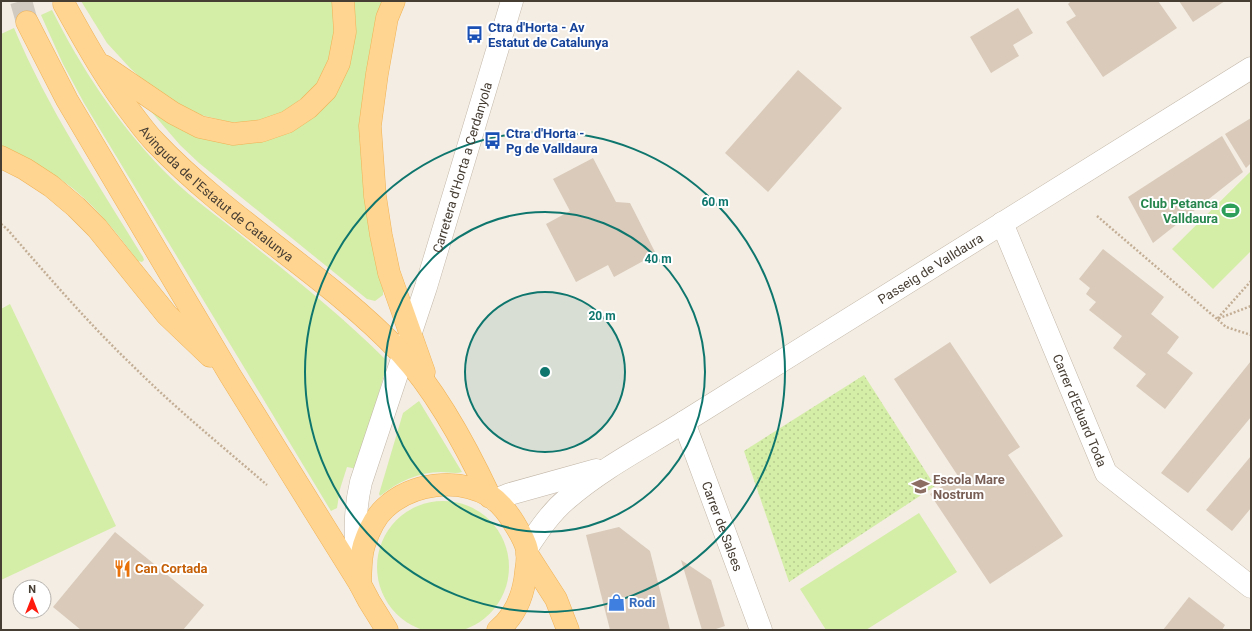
<svg xmlns="http://www.w3.org/2000/svg" width="1252" height="631" viewBox="0 0 1252 631" font-family="Roboto,sans-serif">
	<style>
		.green { fill: #d4eda7 }
		.park { fill: url(#park-dots) }
		.building { fill: #d9caba }
		.lines { fill: none; stroke-linecap: round; stroke-linejoin: round }
		.primary-tunnel { stroke: #d1cac0; stroke-width: 22; stroke-dasharray: 22 11; stroke-linecap: butt }
		.minor-casing { stroke: #c3b7a8; stroke-width: 23 }
		.tertiary-casing { stroke: #c3b7a8; stroke-width: 23 }
		.primary-casing { stroke: #f0b255; stroke-width: 23 }
		.path { stroke: #c3ae95; stroke-width: 2.5; stroke-dasharray: 2 2; stroke-linecap: butt }
		.minor { stroke: #fff; stroke-width: 22 }
		.tertiary { stroke: #fff; stroke-width: 22 }
		.primary { stroke: #ffd591; stroke-width: 22 }
		.ring { fill: none; stroke: #0f766e; stroke-width: 2 }
		.labels { text-anchor: middle; stroke-width: 4; stroke-linejoin: round; paint-order: stroke }
		.transit-label { font-size: 13px; font-weight: bold; fill: #164399; stroke: #fff; text-anchor: start }
		.street-label { font-size: 13px; fill: #463d33; stroke: #fff }
		.leisure-label { font-size: 13px; font-weight: bold; fill: #27864d; stroke: #fff; text-anchor: end }
		.education-label { font-size: 13px; font-weight: bold; fill: #785e54; stroke: #fff; text-anchor: start }
		.food-label { font-size: 13px; font-weight: bold; fill: #c56008; stroke: #fff; text-anchor: start }
		.shop-label { font-size: 13px; font-weight: bold; fill: #366cbe; stroke: #fff; text-anchor: start }
		.centre { fill: #0f766e; stroke: #fff; stroke-width: 2 }
		.ring-label { font-size: 12px; text-anchor: middle; font-weight: bold; fill: #0f766e; stroke: #fff; stroke-width: 4; stroke-linejoin: round; paint-order: stroke }
	</style>
	<defs>
		<pattern id="park-dots" width="8" height="8" patternUnits="userSpaceOnUse"><rect width="8" height="8" fill="#d4eda7"/><path d="M2 2h.1M6 6h.1" fill="none" stroke="#b7cc90" stroke-width="1.8" stroke-linecap="round"/></pattern>
	</defs>
	<rect width="100%" height="100%" fill="#f4ede3"/>
	<g class="green">
		<polygon points="81,1 335,1 335,46 321,79 311,91 286,111 260,120 246,122 229,122 197,114 178,104 143,80 130,68 107,43"/>
		<polygon points="353,1 383,1 371,50 383,289 383,295 375,301 367,299 199,163 180,145 149,109 273,135 353,47 356,25"/>
		<path d="M52,10C81,68 117,122 162,169C183,191 209,210 233,229C285,271 338,312 385,359L386,363V368L357,469L347,467L340,489L337,508L331,511L84,103L63,64L41,15Z"/>
		<path d="M14,28C48,109 97,182 143,257L144,260L142,262L138,261C116,232 93,202 63,181C44,167 22,156 1,147V34Z"/>
		<polygon points="1251,171 1251,251 1213,289 1172,249"/>
		<polygon points="10,304 116,526 1,580 1,309"/>
		<path d="M419,401L462,472C456,474 448,472 441,472C418,472 398,482 380,496L379,494L403,413Z"/>
		<circle cx="443" cy="567" r="66"/>
		<polygon points="919,513 957,572 866,630 826,630 800,589"/>
	</g>
	<polygon class="park" points="864,375 935,486 789,582 744,451"/>
	<g class="building">
		<polygon points="1071,1 1158,1 1177,28 1103,77 1066,22 1076,16 1068,4"/>
		<polygon points="1179,1 1225,1 1193,22"/>
		<polygon points="1018,8 1033,33 1013,45 1019,56 991,73 970,37"/>
		<polygon points="798,70 842,108 768,192 725,153"/>
		<polygon points="1251,118 1251,163 1246,168 1225,134"/>
		<polygon points="1222,136 1243,172 1153,243 1128,197"/>
		<polygon points="593,158 616,202 630,203 656,254 614,277 608,265 576,282 546,224 570,211 553,179"/>
		<polygon points="1103,249 1164,297 1151,314 1179,337 1167,353 1193,373 1165,409 1136,386 1146,374 1113,348 1122,336 1089,310 1096,302 1086,294 1090,288 1079,279"/>
		<polygon points="950,342 1020,447 1008,455 1063,536 990,584 930,494 958,476 894,379"/>
		<polygon points="1251,361 1251,417 1188,493 1161,473"/>
		<polygon points="1251,456 1251,508 1232,531 1206,510"/>
		<polygon points="619,527 650,551 670,630 610,630 586,535"/>
		<polygon points="115,532 204,605 183,630 81,630 53,607"/>
		<polygon points="681,560 711,580 725,626 713,630 702,630"/>
		<polygon points="1189,597 1225,625 1222,630 1163,630"/>
	</g>
	<g class="lines">
		<polyline class="primary-tunnel" points="21,1 27,22"/>
		<defs>
			<g id="minor">
				<path id="s1" d="M1002,223L1106,473L1251,587"/>
				<path id="s2" d="M684,422L761,630"/>
				<polyline points="495,500 510,494 596,470"/>
				<path id="s3" d="M527,548C539,530 551,512 568,498C603,468 644,447 684,422L1251,68"/>
			</g>
			<g id="tertiary">
				<path id="s4" d="M358,567C355,537 354,512 361,482L426,287L512,1"/>
			</g>
			<g id="primary">
				<polyline points="394,1 387,18 377,74 370,126 375,196 381,235 389,273 424,372"/>
				<path id="s5" d="M64,4C86,44 108,83 136,119C142,127 148,135 155,142C230,221 327,275 401,353C438,393 467,448 490,497"/>
				<polyline points="27,22 67,100 230,375 360,584 369,601 387,630"/>
				<polyline points="104,66 173,113 200,127 233,134 261,131 287,122 308,108 326,90 339,63 345,32 343,1"/>
				<polyline points="1,157 25,169 51,186 76,207 97,228 167,315 210,356"/>
				<polyline points="527,554 556,599 568,630"/>
				<path d="M360,584C361,571 360,558 364,545C368,533 375,517 385,508C412,483 457,477 490,496C499,502 508,513 514,523C519,531 525,540 527,550C528,557 527,565 526,571C524,594 516,615 498,630"/>
			</g>
		</defs>
		<use href="#minor" class="minor-casing"/>
		<use href="#tertiary" class="tertiary-casing"/>
		<use href="#primary" class="primary-casing"/>
		<g class="path">
			<polyline points="1097,216 1217,319 1251,306"/>
			<path d="M1,224L7,229C48,276 88,323 133,366C175,408 222,446 267,485"/>
			<polyline points="1251,281 1217,319 1226,327 1251,335"/>
		</g>
		<use href="#minor" class="minor"/>
		<use href="#tertiary" class="tertiary"/>
		<use href="#primary" class="primary"/>
	</g>
	<circle cx="545" cy="372" r="80" fill="#0f766e" fill-opacity=".12"/>
	<g class="ring">
		<circle cx="545" cy="372" r="80"/>
		<circle cx="545" cy="372" r="160"/>
		<circle cx="545" cy="372" r="240"/>
	</g>
	<defs>
		<symbol id="bus-bare" viewBox="-9 -9 18 18"><path d="M-5-6H5V4H4V6H2V4H-2V6H-4V4H-5ZM-3.5-4V0h7V-4ZM-3.5 1.2v1.5H-2V1.2ZM2 1.2v1.5H3.5V1.2Z" fill="#1a4fb4" stroke="#fff" stroke-width="2.5" paint-order="stroke"/></symbol>
		<symbol id="stadium-bare" viewBox="-9 -9 18 18"><path d="M0-5a6.5 5 0 1 0 0 10a6.5 5 0 1 0 0-10ZM-3.5-1.8h7v3.6h-7Z" fill="#2e9e5b" stroke="#fff" stroke-width="2.5" paint-order="stroke"/></symbol>
		<symbol id="school-bare" viewBox="-9 -9 18 18"><path d="M0-5L7-2L0 1L-7-2ZM-4 1L0 2.5L4 1V4Q0 6-4 4Z" fill="#8d6e63" stroke="#fff" stroke-width="2.5" paint-order="stroke"/></symbol>
		<symbol id="restaurant-bare" viewBox="-9 -9 18 18"><path d="M-5-6h1v4h1v-4h1v4h1v-4h1v5L-1.5 .5V6h-2V.5L-5-1ZM5-6V6H3V1.5H1.5Q1.5-4 5-6Z" fill="#e8710a" stroke="#fff" stroke-width="2.5" paint-order="stroke"/></symbol>
		<symbol id="shop-bare" viewBox="-9 -9 18 18"><path d="M-5-2.5h2.3a2.7 3.5 0 0 1 5.4 0H5L5.5 6h-11ZM-1.5-2.5h3a1.5 2.3 0 0 0-3 0Z" fill="#3f7fe0" stroke="#fff" stroke-width="2.5" paint-order="stroke"/></symbol>
	</defs>
	<g fill-rule="evenodd">
		<use href="#bus-bare" x="462" y="22" width="25" height="25"/>
		<use href="#bus-bare" x="480" y="128" width="25" height="25"/>
		<use href="#stadium-bare" x="1218" y="198" width="25" height="25"/>
		<use href="#school-bare" x="908" y="474" width="25" height="25"/>
		<use href="#restaurant-bare" x="110" y="556" width="25" height="25"/>
		<use href="#shop-bare" x="604" y="590" width="25" height="25"/>
	</g>
	<g class="labels">
		<g class="transit-label">
			<text x="488" y="32">Ctra d'Horta - Av<tspan x="488" dy="15">Estatut de Catalunya</tspan></text>
			<text x="506" y="138">Ctra d'Horta -<tspan x="506" dy="15">Pg de Valldaura</tspan></text>
		</g>
		<g class="street-label">
			<text dy="5" stroke="none"><textPath href="#s4" startOffset="416">Carretera d'Horta a Cerdanyola</textPath></text>
			<text dy="5" stroke="none"><textPath href="#s5" startOffset="246">Avinguda de l'Estatut de Catalunya</textPath></text>
			<text dy="5" stroke="none"><textPath href="#s3" startOffset="494">Passeig de Valldaura</textPath></text>
			<text dy="5" stroke="none"><textPath href="#s1" startOffset="203">Carrer d'Eduard Toda</textPath></text>
			<text dy="5" stroke="none"><textPath href="#s2" startOffset="111">Carrer de Salses</textPath></text>
		</g>
		<g class="leisure-label">
			<text x="1218" y="208">Club Petanca<tspan x="1218" dy="15">Valldaura</tspan></text>
		</g>
		<g class="education-label">
			<text x="933" y="484">Escola Mare<tspan x="933" dy="15">Nostrum</tspan></text>
		</g>
		<g class="food-label">
			<text x="135" y="573">Can Cortada</text>
		</g>
		<g class="shop-label">
			<text x="629" y="607">Rodi</text>
		</g>
	</g>
	<circle cx="545" cy="372" r="6" class="centre"/>
	<g class="ring-label">
		<text x="715" y="206">60 m</text>
		<text x="658" y="263">40 m</text>
		<text x="602" y="320">20 m</text>
	</g>
	<rect width="1252" height="631" fill="none" stroke="#463d33" stroke-width="4"/>
	<g transform="translate(32 599)"><circle r="19" fill="#ffffff" stroke="#b5b1ad"/>
	<path d="M0-3L7 15L0 10L-7 15Z" fill="#ff1c0f"/>
	<text y="-6" font-size="11" font-weight="bold" text-anchor="middle" fill="#463d33">N</text>
	</g>
</svg>
